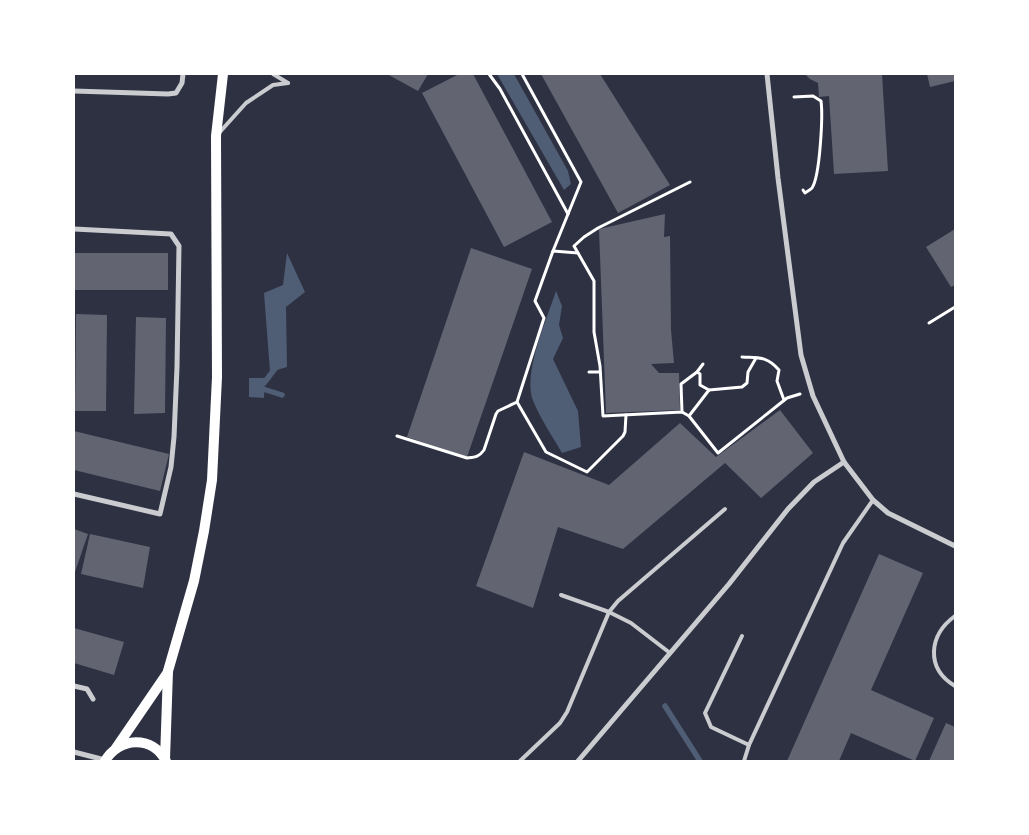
<svg xmlns="http://www.w3.org/2000/svg" width="1029" height="835" viewBox="0 0 1029 835" font-family="'Golos Text',sans-serif">
	<style>
		.water { fill: #4f5d75 }
		.lines { fill: none; stroke-linecap: round; stroke-linejoin: round }
		.stream { stroke: #4f5d75; stroke-width: 5.5 }
		.building { fill: #626471 }
		.path { stroke: #fff; stroke-width: 3 }
		.service { stroke: #caccd0; stroke-width: 4 }
		.minor { stroke: #caccd0; stroke-width: 5 }
		.secondary { stroke: #fff; stroke-width: 10 }
	</style>
	<rect width="100%" height="100%" fill="#2d3142"/>
	<g class="water">
		<polygon points="497,74 514,74 568,171 571,184 564,190"/>
		<polygon points="287,253 305,292 286,307 287,367 270,372 264,293 283,285"/>
		<path d="M556,291L562,306L559,325L563,338L553,359L578,411L581,447L562,453C553,437 541,420 534,403C521,376 547,319 556,291Z"/>
		<polygon points="249,378 265,378 264,398 249,397"/>
	</g>
	<g class="lines">
		<g class="stream">
			<polyline points="264,383 277,366"/>
			<polyline points="263,389 282,395"/>
			<polyline points="665,706 700,761"/>
		</g>
	</g>
	<g class="building">
		<polygon points="387,74 428,74 418,91"/>
		<polygon points="459,74 473,74 552,222 504,247 422,93"/>
		<polygon points="541,74 600,74 670,185 618,213"/>
		<polygon points="805,74 882,74 888,171 834,174 829,96 819,97 818,83 810,79"/>
		<polygon points="927,74 955,74 955,81 930,87"/>
		<polygon points="665,214 664,237 670,236 671,330 674,363 651,364 659,373 679,373 680,410 606,413 599,229"/>
		<polygon points="955,229 955,285 951,287 926,247"/>
		<polygon points="471,248 532,269 467,457 407,437"/>
		<rect x="74" y="253" width="94" height="37"/>
		<polygon points="76,314 107,315 106,411 75,411"/>
		<polygon points="136,317 166,318 165,413 134,414"/>
		<polygon points="780,410 813,453 761,498 725,463 623,549 558,527 533,608 476,586 524,452 609,485 680,423 716,457"/>
		<polygon points="74,431 169,454 160,491 74,470"/>
		<polygon points="74,529 88,534 75,572 74,571"/>
		<polygon points="90,534 150,547 143,588 81,574"/>
		<polygon points="879,554 923,573 871,690 934,718 915,761 851,733 839,761 787,761"/>
		<polygon points="74,628 124,642 114,675 74,663"/>
		<polygon points="946,723 955,727 955,761 929,761"/>
	</g>
	<g class="lines">
		<g class="path">
			<polyline points="489,74 500,89 568,214"/>
			<polyline points="522,74 581,182 553,251"/>
			<path d="M794,97L813,96L821,101C823,116 820,176 812,188C810,190 808,191 805,193L803,190"/>
			<polyline points="690,182 598,228 584,237 574,246 594,281 594,332 600,366 603,416 682,412 689,416 718,453 787,398 800,394"/>
			<polyline points="578,253 553,251 535,301 544,318 517,402 546,452 587,472 623,436 625,432 626,415"/>
			<polyline points="929,323 955,307"/>
			<path d="M742,357C759,358 767,356 779,370L777,381L784,400"/>
			<polyline points="589,372 600,372"/>
			<polyline points="709,390 742,387 747,383 748,372 756,358"/>
			<polyline points="682,412 681,384 697,372 703,364"/>
			<polyline points="689,416 709,390 700,385 700,374 697,372"/>
			<path d="M397,436L467,458C475,457 479,457 484,450L496,414L498,411L517,402"/>
		</g>
		<g class="service">
			<polyline points="273,74 288,83"/>
			<polyline points="219,133 246,103 273,85 288,83"/>
			<polyline points="561,595 609,612 631,623 670,653"/>
			<path d="M955,616C929,635 925,668 955,686"/>
			<polyline points="742,636 705,713 711,727 749,745"/>
			<polyline points="520,761 560,723 567,712 609,612 618,601 725,509"/>
			<polyline points="744,761 749,745 843,543 873,500"/>
		</g>
		<g class="minor">
			<polyline points="767,74 778,178 801,355 813,396 844,462 873,500 888,513 955,546"/>
			<polyline points="74,91 168,94 176,93 182,83 183,74"/>
			<polyline points="74,229 171,234 179,246 177,367 174,437 171,467 160,514 74,494"/>
			<polyline points="74,686 87,689 93,699"/>
			<polyline points="74,752 105,760"/>
			<polyline points="578,761 729,584 788,509 814,482 844,462"/>
		</g>
		<g class="secondary">
			<polyline points="116,748 168,672"/>
			<polyline points="165,759 168,671 194,581 204,531 212,480 217,377 216,136 223,74"/>
			<path d="M105,761C119,737 152,735 166,761"/>
		</g>
	</g>
	<rect width="1029" height="835" fill="none" stroke="#ffffff" stroke-width="150"/>
</svg>
